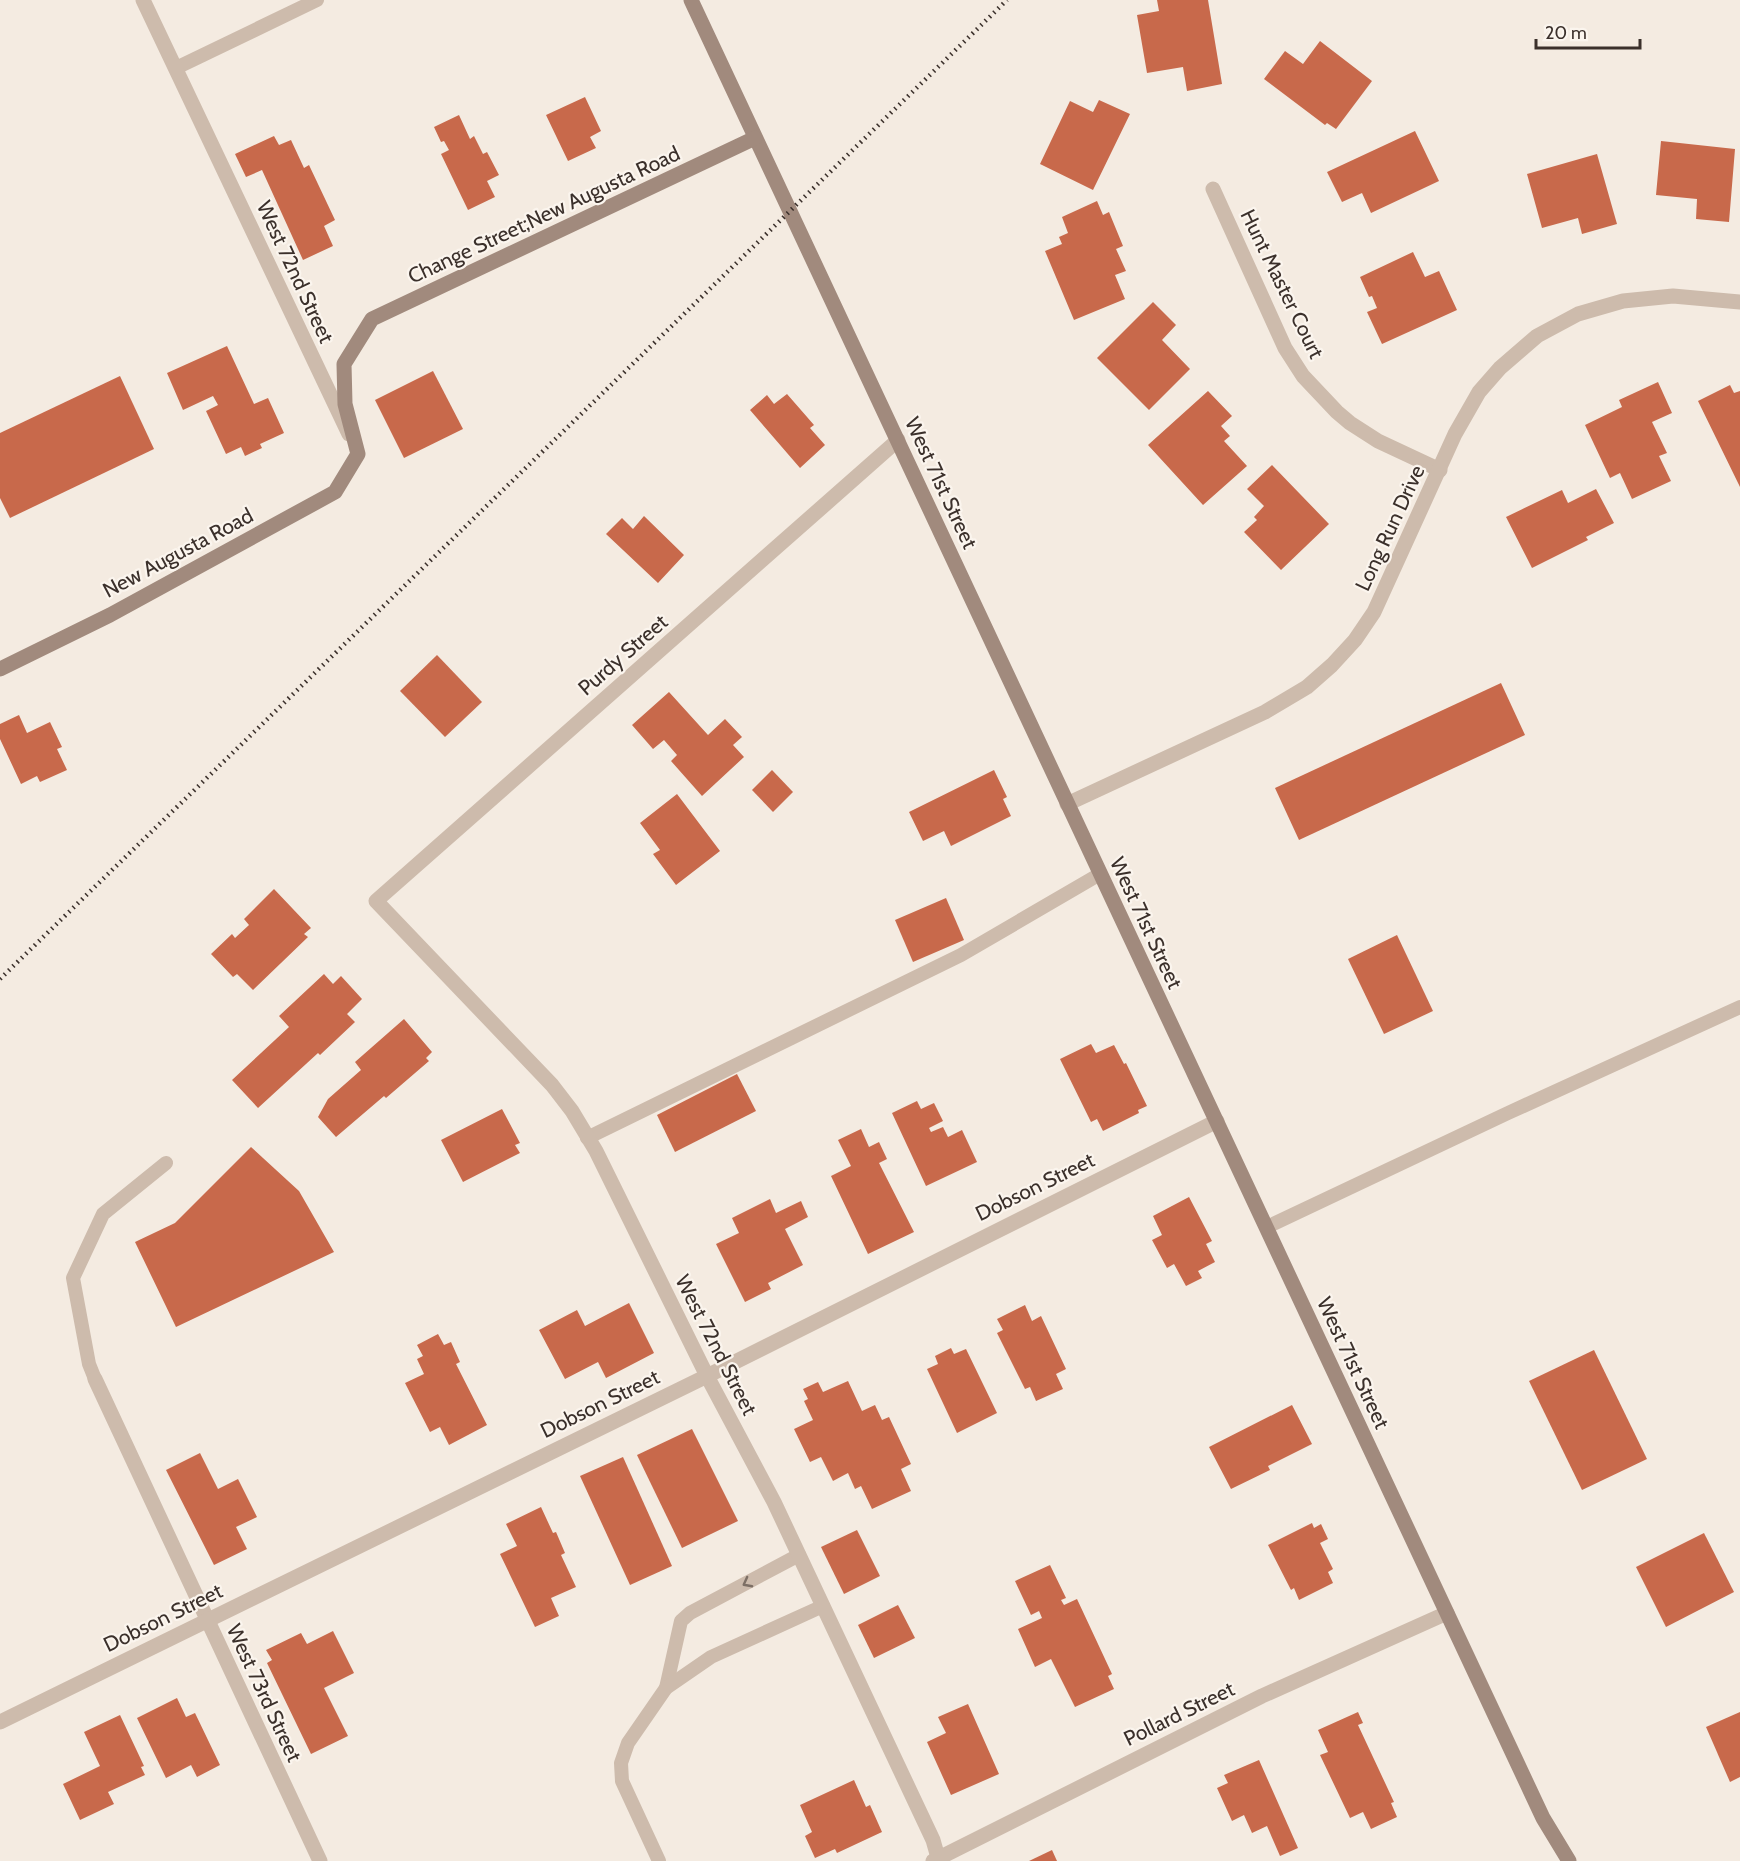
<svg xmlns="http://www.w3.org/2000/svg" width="1740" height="1861" viewBox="0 0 1740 1861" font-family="Cabin,sans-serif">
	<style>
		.building { fill: #c8694b }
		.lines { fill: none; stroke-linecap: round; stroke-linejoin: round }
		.lane { stroke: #cdbbac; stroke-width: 14 }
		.street { stroke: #cdbbac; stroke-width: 15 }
		.secondary { stroke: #a18a7d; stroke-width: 15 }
		.rail { stroke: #3b302b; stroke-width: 4.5; stroke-dasharray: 1.5 4.5; stroke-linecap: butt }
		.oneway { stroke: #7d6f65 }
		.labels { text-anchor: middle; stroke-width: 4.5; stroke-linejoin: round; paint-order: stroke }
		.street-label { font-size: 21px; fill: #3b302b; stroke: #fbf5ee }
	</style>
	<rect width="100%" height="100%" fill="#f4ebe1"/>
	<g class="building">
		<polygon points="1157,0 1208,0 1222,84 1187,91 1183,67 1147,73 1137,15 1159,11"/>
		<polygon points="1320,41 1372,81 1336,129 1327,123 1325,125 1264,79 1285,51 1303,64"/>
		<polygon points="585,97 601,131 590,137 596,148 568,161 546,115"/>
		<polygon points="1099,100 1130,114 1093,190 1040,164 1070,101 1093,112"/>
		<polygon points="459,115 470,139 474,136 483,154 487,152 499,175 487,181 495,197 468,210 441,154 449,150 444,141 441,142 434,127"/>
		<polygon points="1415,131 1439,181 1371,213 1362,193 1342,202 1327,172"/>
		<polygon points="274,136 279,145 291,140 304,168 309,165 335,220 324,226 333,246 303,260 262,170 246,177 235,154"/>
		<polygon points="1661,141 1735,149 1729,222 1696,219 1697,199 1656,195"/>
		<polygon points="1597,154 1617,224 1582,234 1578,218 1542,228 1527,174"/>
		<polygon points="1097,201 1103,215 1109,212 1123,246 1116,249 1126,271 1115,275 1125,299 1074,320 1045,251 1062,244 1059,237 1068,233 1062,217"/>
		<polygon points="1413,252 1425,277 1439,271 1457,310 1382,344 1367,312 1377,308 1372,296 1369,297 1360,277"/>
		<polygon points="1153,302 1176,325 1162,340 1190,369 1149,410 1097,358"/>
		<polygon points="227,346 254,404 268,398 284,433 260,444 262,448 245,456 241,447 226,454 206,411 218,405 213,396 183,410 167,373"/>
		<polygon points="433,371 463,429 404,458 375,400"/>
		<polygon points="120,376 154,449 10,518 0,498 0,433"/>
		<polygon points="1658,382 1672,413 1652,422 1667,453 1659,456 1671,481 1632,499 1620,473 1610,478 1585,425 1622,407 1619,400"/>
		<polygon points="1730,385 1734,393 1740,391 1740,487 1698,401"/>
		<polygon points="1208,391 1232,416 1221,426 1230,436 1224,441 1247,466 1203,505 1148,445"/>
		<polygon points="787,394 814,425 810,428 825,445 800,468 750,410 767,395 774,404"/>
		<polygon points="1272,465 1329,524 1281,570 1244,532 1257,520 1254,517 1264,506 1247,489"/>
		<polygon points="1596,489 1614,523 1586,537 1588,540 1532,568 1506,517 1562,490 1568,503"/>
		<polygon points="644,516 684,555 658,583 606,534 622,518 633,529"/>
		<polygon points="437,655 482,702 445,737 400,691"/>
		<polygon points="1501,683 1525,735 1299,840 1275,788"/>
		<polygon points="669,692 708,735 725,719 742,737 733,745 744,757 702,796 671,761 677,755 664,740 653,749 632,725"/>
		<polygon points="19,715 27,733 50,722 62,747 57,749 67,770 40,782 37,776 21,784 0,739 0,724"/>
		<polygon points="772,770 793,792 773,812 752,790"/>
		<polygon points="994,770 1007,797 1003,799 1011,816 951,846 944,831 923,841 909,812"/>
		<polygon points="677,794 720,851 676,885 653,854 660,850 640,823"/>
		<polygon points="274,889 311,928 304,934 308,937 253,990 237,974 233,977 211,954 232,934 235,938 249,925 244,919"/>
		<polygon points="946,898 964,940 913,962 895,920"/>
		<polygon points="1397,935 1433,1011 1384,1034 1348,959"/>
		<polygon points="324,974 333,984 341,976 362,999 347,1014 355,1022 320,1055 318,1053 258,1108 232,1080 289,1027 279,1016"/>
		<polygon points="404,1019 432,1052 426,1058 429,1061 386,1098 384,1096 336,1137 318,1117 328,1099 361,1070 355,1062"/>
		<polygon points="1091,1044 1096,1053 1114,1045 1124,1064 1126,1063 1147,1106 1138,1110 1139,1113 1103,1131 1097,1119 1091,1122 1060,1059"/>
		<polygon points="737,1074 756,1111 675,1152 657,1115"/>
		<polygon points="917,1101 921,1109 934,1103 943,1121 929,1128 931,1132 943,1127 948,1137 962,1130 977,1162 926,1186 892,1113"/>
		<polygon points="502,1109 520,1143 515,1145 520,1153 463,1182 441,1140"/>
		<polygon points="861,1129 869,1147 879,1142 887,1159 879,1163 914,1232 868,1254 831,1176 851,1166 838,1140"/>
		<polygon points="251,1147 299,1191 334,1252 176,1327 135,1242 175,1223"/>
		<polygon points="1189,1197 1212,1241 1206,1244 1215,1262 1198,1271 1202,1278 1186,1286 1174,1264 1167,1268 1152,1240 1162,1235 1153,1216"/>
		<polygon points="770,1199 776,1213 801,1201 808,1217 785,1229 803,1265 768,1283 771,1289 745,1302 716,1244 739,1233 732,1218"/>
		<polygon points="629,1303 654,1353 606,1378 598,1362 565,1379 539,1330 577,1310 585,1326"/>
		<polygon points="1025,1305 1032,1321 1041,1316 1066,1369 1056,1374 1063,1389 1036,1401 1030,1387 1025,1389 997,1333 1003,1330 997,1319"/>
		<polygon points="438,1334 444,1345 451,1342 460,1362 456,1364 487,1425 449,1445 440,1427 430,1432 405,1383 424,1374 417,1359 423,1356 417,1345"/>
		<polygon points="951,1348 954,1354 966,1349 997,1413 957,1433 927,1369 938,1364 935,1356"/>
		<polygon points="1594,1350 1647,1459 1582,1490 1529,1381"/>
		<polygon points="848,1381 862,1411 875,1405 882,1420 889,1417 911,1464 901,1469 911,1491 872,1509 861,1486 855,1489 848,1473 833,1481 821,1457 810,1462 794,1429 813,1420 804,1401 808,1399 803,1389 818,1382 823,1392"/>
		<polygon points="1292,1405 1312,1444 1268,1466 1270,1470 1231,1489 1209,1447"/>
		<polygon points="692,1429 738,1521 682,1548 637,1455"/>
		<polygon points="200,1453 218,1489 238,1479 257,1517 236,1527 247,1549 214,1565 166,1470"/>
		<polygon points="623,1457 672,1566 630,1585 580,1476"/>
		<polygon points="541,1507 553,1533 556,1532 565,1553 561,1555 576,1587 551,1598 559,1616 535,1627 500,1554 517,1546 506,1524"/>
		<polygon points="1312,1523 1314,1528 1321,1524 1328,1539 1320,1543 1333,1569 1328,1572 1333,1583 1299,1600 1294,1588 1291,1590 1268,1545"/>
		<polygon points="857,1530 880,1576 844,1594 821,1547"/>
		<polygon points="1704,1533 1734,1592 1666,1627 1636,1567"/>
		<polygon points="1050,1565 1066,1598 1061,1600 1064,1605 1077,1599 1112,1674 1108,1676 1114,1689 1075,1707 1051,1659 1035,1667 1018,1629 1042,1618 1039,1611 1031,1615 1015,1581"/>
		<polygon points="898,1605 915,1638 874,1658 858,1625"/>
		<polygon points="333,1631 354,1673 324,1688 348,1736 311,1754 267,1663 272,1660 266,1650 301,1633 307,1644"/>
		<polygon points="177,1698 186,1717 195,1713 220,1765 197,1777 191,1765 166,1778 137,1718"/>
		<polygon points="968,1704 999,1774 951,1795 927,1742 946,1733 938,1717"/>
		<polygon points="1358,1712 1363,1723 1358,1725 1394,1802 1391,1803 1397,1817 1371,1829 1363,1812 1350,1818 1320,1755 1328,1752 1318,1730"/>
		<polygon points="1740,1712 1740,1777 1730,1782 1706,1727"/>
		<polygon points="120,1715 144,1766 141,1767 145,1775 108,1792 114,1804 80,1820 63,1784 100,1766 84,1732"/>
		<polygon points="1259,1760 1298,1848 1280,1856 1267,1826 1252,1833 1244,1815 1232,1821 1217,1788 1228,1783 1224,1775"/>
		<polygon points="854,1780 866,1807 870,1805 882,1832 837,1853 835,1849 815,1858 805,1836 812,1832 800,1805"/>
		<polygon points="1052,1850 1057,1861 1029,1861"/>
	</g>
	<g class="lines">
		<g class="lane">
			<polyline points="176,68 317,0"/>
			<polyline points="587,1138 961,955 1100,874"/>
			<polyline points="1267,1227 1508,1113 1740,1007"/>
			<polyline points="95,1379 89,1364 73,1278 103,1214 166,1163"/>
			<polyline points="666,1688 681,1621 690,1613 799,1555"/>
			<polyline points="659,1861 622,1781 621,1763 628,1743 666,1688 711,1657 823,1606"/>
		</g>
		<g class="street">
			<polyline points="143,0 349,434"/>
			<polyline points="1213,189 1285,348 1303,376 1337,412 1350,423 1378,441 1440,470"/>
			<polyline points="898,440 376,901 552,1085 572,1111 596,1151 707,1376 774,1502 933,1840 939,1861"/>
			<polyline points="1067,804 1265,712 1307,687 1332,665 1355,640 1374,612 1455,434 1479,392 1500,368 1537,336 1578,314 1623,301 1673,296 1740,302"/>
			<polyline points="95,1379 320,1861"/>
			<polyline points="0,1722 707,1376 1217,1121"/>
			<polyline points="933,1861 1262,1696 1447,1613"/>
		</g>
		<g class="secondary">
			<polyline points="691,0 1543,1818 1569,1861"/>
			<polyline points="0,669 110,615 335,492 358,454 345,404 344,364 372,319 755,138"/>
		</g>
		<polyline class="rail" points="0,979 1007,0"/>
	</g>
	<defs><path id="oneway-chevron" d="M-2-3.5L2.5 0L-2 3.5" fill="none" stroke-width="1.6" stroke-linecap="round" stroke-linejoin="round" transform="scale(1.5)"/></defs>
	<use class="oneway" href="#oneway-chevron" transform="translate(747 1583) rotate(152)"/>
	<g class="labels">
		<g class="street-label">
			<text transform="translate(544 215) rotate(-25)" y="7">Change Street;New Augusta Road</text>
			<text transform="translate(295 272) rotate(65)" y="7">West 72nd Street</text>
			<text transform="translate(1282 284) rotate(64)" y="7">Hunt Master Court</text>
			<text transform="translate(941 483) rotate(65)" y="7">West 71st Street</text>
			<text transform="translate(1390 528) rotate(-65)" y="7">Long Run Drive</text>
			<text transform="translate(178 553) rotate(-28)" y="7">New Augusta Road</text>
			<text transform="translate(623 655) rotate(-41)" y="7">Purdy Street</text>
			<text transform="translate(1146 923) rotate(65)" y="7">West 71st Street</text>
			<text transform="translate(1035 1187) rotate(-26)" y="7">Dobson Street</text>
			<text transform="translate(716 1345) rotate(63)" y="7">West 72nd Street</text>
			<text transform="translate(1353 1363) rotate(65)" y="7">West 71st Street</text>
			<text transform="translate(600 1404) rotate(-26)" y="7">Dobson Street</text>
			<text transform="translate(163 1618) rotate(-26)" y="7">Dobson Street</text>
			<text transform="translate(264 1693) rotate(65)" y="7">West 73rd Street</text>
			<text transform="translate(1179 1714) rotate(-26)" y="7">Pollard Street</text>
		</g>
	</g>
	<path d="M1536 39v9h104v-9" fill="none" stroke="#3b302b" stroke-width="3"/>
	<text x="1545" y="39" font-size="18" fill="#3b302b" stroke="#fbf5ee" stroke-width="4.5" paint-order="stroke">20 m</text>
</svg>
